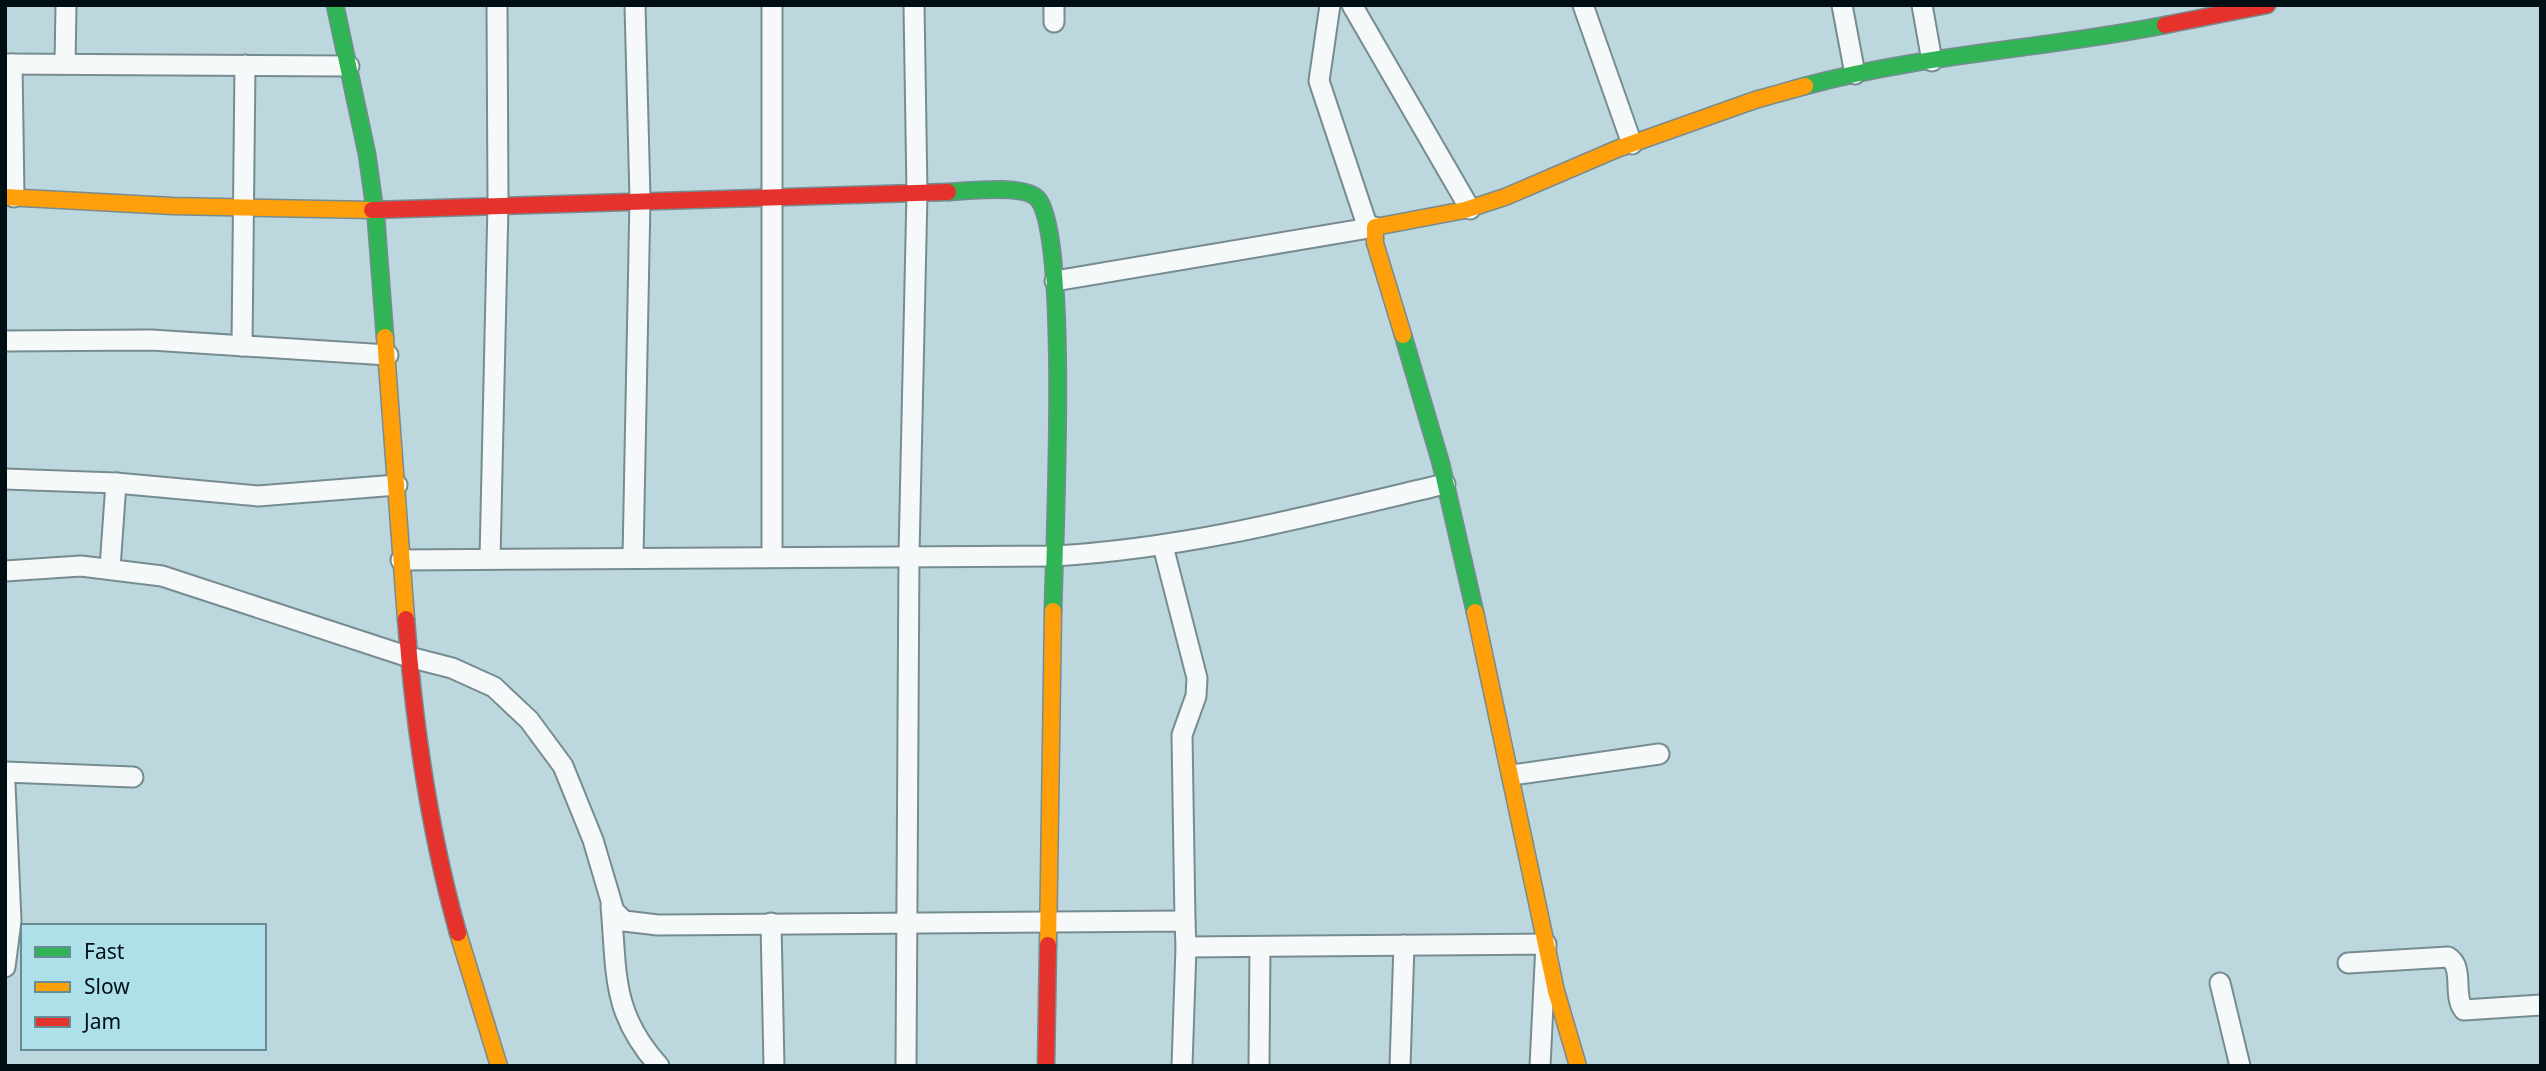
<svg xmlns="http://www.w3.org/2000/svg" width="2546" height="1071" viewBox="0 0 2546 1071" font-family="'Noto Sans',sans-serif">
	<style>
		.lines { fill: none; stroke-linecap: round; stroke-linejoin: round }
		.street-casing { stroke: #778c90; stroke-width: 23 }
		.fast-casing { stroke: #778c90; stroke-width: 19 }
		.slow-casing { stroke: #778c90; stroke-width: 19 }
		.jam-casing { stroke: #778c90; stroke-width: 19 }
		.street { stroke: #f5f9fa; stroke-width: 19 }
		.fast { stroke: #30b455; stroke-width: 16 }
		.slow { stroke: #ff9f0a; stroke-width: 16 }
		.jam { stroke: #e5322d; stroke-width: 16 }
	</style>
	<rect width="100%" height="100%" fill="#bcd7dd"/>
	<g class="lines">
		<defs>
			<g id="street">
				<polyline points="772,5 772,557"/>
				<polyline points="1330,5 1319,81 1368,228"/>
				<polyline points="1352,5 1470,209"/>
				<polyline points="1583,5 1632,144"/>
				<polyline points="1842,5 1855,74"/>
				<polyline points="1922,5 1932,61"/>
				<polyline points="1054,22 1054,5"/>
				<polyline points="5,64 349,66"/>
				<polyline points="12,64 14,197"/>
				<polyline points="65,64 66,5"/>
				<polyline points="1055,281 1375,227"/>
				<polyline points="5,341 151,340 388,355"/>
				<polyline points="242,346 245,65"/>
				<polyline points="5,479 116,483 258,496 397,485"/>
				<polyline points="1163,546 1197,678 1196,696 1182,735 1185,921"/>
				<polyline points="633,558 640,199 635,5"/>
				<polyline points="490,559 498,204 497,5"/>
				<path d="M401,560L1055,556C1191,548 1313,515 1445,484"/>
				<polyline points="110,568 116,483"/>
				<polyline points="5,571 81,566 162,576 409,657 452,668 494,687 529,720 563,766 593,840 614,911 624,921 658,925 1185,921 1186,947 1546,944 1540,1066"/>
				<polyline points="5,772 133,777"/>
				<polyline points="1512,775 1659,754"/>
				<polyline points="5,784 11,921 5,967"/>
				<path d="M611,906C617,973 611,1013 659,1066"/>
				<polyline points="771,923 774,1066"/>
				<path d="M2348,963L2448,957C2465,967 2452,996 2464,1010L2541,1005"/>
				<polyline points="2220,983 2240,1066"/>
				<polyline points="906,1066 909,555 917,193 914,5"/>
				<polyline points="1182,1066 1186,947"/>
				<polyline points="1259,1066 1260,947"/>
				<polyline points="1400,1066 1404,945"/>
			</g>
			<g id="fast">
				<polyline points="335,5 367,154 376,218 385,337"/>
				<path d="M1805,86C1922,54 2045,49 2165,25"/>
				<path d="M948,192C967,191 1023,184 1037,198C1070,231 1054,549 1053,611"/>
				<polyline points="1403,335 1441,464 1475,612"/>
			</g>
			<g id="slow">
				<polyline points="5,197 172,206 372,210"/>
				<polyline points="1403,335 1375,243 1375,227 1465,210 1505,197 1617,149 1755,100 1805,86"/>
				<polyline points="385,337 406,619"/>
				<polyline points="1475,612 1556,991 1578,1066"/>
				<polyline points="458,933 499,1066"/>
				<polyline points="1048,945 1053,611"/>
			</g>
			<g id="jam">
				<polyline points="2165,25 2267,5"/>
				<polyline points="372,210 948,192"/>
				<path d="M406,619C414,726 429,830 458,933"/>
				<polyline points="1046,1066 1048,945"/>
			</g>
		</defs>
		<use href="#street" class="street-casing"/>
		<use href="#fast" class="fast-casing"/>
		<use href="#slow" class="slow-casing"/>
		<use href="#jam" class="jam-casing"/>
		<use href="#street" class="street"/>
		<use href="#fast" class="fast"/>
		<use href="#slow" class="slow"/>
		<use href="#jam" class="jam"/>
	</g>
	<rect width="2546" height="1071" fill="none" stroke="#000f13" stroke-width="14"/>
	<rect x="21" y="924" width="245" height="126" fill="#aee0ea" stroke="#688c94" stroke-width="2"/>
	<rect x="35" y="947" width="35" height="10" fill="#30b455" stroke="#688c94" stroke-width="2"/>
	<text x="84" y="959" font-size="21" fill="#000f13">Fast</text>
	<rect x="35" y="982" width="35" height="10" fill="#ff9f0a" stroke="#688c94" stroke-width="2"/>
	<text x="84" y="994" font-size="21" fill="#000f13">Slow</text>
	<rect x="35" y="1017" width="35" height="10" fill="#e5322d" stroke="#688c94" stroke-width="2"/>
	<text x="84" y="1029" font-size="21" fill="#000f13">Jam</text>
</svg>
